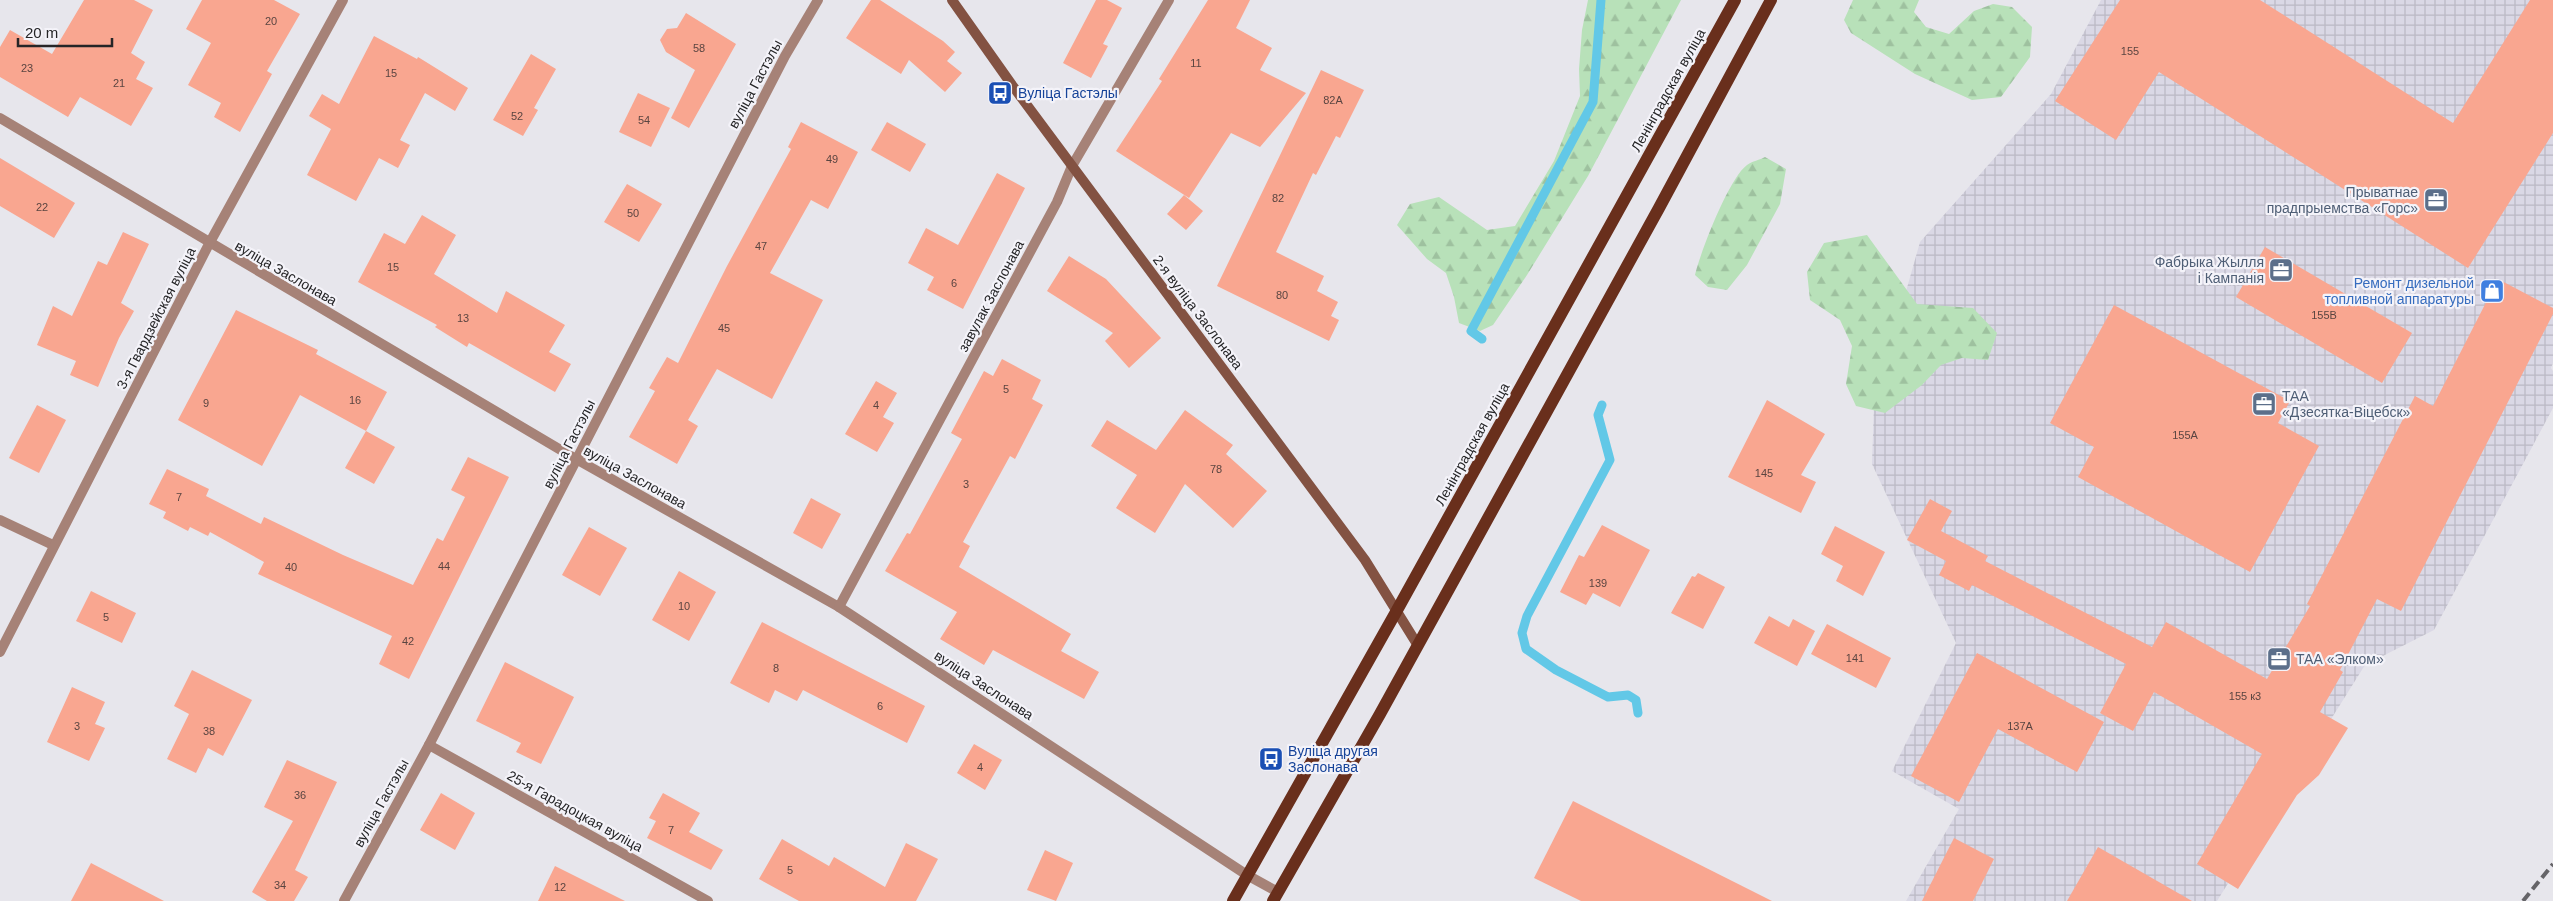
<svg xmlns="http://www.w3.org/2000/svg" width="2553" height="901" viewBox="0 0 2553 901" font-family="Arial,sans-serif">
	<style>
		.industrial { fill: url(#industrial-grid) }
		.forest { fill: url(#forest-firs) }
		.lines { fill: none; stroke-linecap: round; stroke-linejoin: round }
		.stream { stroke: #62c8e7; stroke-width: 9 }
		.building { fill: #f9a690 }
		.street { stroke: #a68277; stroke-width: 10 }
		.secondary { stroke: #835242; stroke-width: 10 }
		.primary { stroke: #692f1c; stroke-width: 12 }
		.rail { stroke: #656468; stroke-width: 4; stroke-dasharray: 10 5; stroke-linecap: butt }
		.labels { text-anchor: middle; stroke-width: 4.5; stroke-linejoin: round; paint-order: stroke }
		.number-label { font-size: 11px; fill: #5a4541 }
		.street-label { font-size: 14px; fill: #252527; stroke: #f4f3f9 }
		.transit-label { font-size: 14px; fill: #164399; stroke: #f4f3f9; text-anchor: start }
		.service-label { font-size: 14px; fill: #4e5e75; stroke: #f4f3f9; text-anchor: end }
		.shop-label { font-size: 14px; fill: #366cbe; stroke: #f4f3f9; text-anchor: end }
	</style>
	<defs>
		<pattern id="industrial-grid" width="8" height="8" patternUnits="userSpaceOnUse" patternTransform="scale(1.25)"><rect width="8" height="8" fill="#dad8e5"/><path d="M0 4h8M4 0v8" fill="none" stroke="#bbb9c4"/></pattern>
		<pattern id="forest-firs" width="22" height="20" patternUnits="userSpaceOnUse" patternTransform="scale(1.25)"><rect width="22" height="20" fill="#b8e1b9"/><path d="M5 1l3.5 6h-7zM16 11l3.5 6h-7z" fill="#9ec19f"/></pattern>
	</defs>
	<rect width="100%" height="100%" fill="#e7e6ec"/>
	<polygon class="industrial" points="2101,0 2553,0 2553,363 2551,368 2553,371 2553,408 2434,630 2365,665 2217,901 1906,901 1959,809 1892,771 1956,643 1872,464 1874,404 1920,242 2051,94"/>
	<g class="forest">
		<polygon points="1588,0 1681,0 1588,176 1527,275 1493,325 1480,331 1459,323 1454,297 1446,273 1427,259 1397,225 1410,204 1439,197 1487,230 1515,226 1554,161 1580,96 1579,69 1582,30"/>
		<polygon points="1853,0 1919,0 1914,12 1926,27 1949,34 1974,11 1993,4 2012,7 2032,27 2030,57 2001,97 1972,100 1915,74 1851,33 1844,20"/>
		<path d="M1765,157L1786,169L1780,204L1747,265L1727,290L1708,287L1695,275C1700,253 1729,178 1747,165C1752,161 1760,160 1765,157Z"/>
		<polygon points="1867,235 1917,304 1973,308 1997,333 1988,360 1962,358 1941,365 1922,385 1885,413 1856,406 1846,384 1852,346 1840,320 1810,300 1807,272 1824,243"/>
	</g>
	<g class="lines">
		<g class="stream">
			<polyline points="1482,339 1471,331 1593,102 1601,0"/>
			<polyline points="1602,405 1598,415 1610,460 1527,616 1522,633 1526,649 1556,670 1608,697 1628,695 1636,700 1638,713"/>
		</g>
	</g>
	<g class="building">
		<polygon points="84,0 134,0 153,10 131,53 145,62 136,79 153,88 131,126 80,97 68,117 0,77 0,47 10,30 52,54"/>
		<polygon points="202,0 274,0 300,14 267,71 272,74 240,132 214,117 221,103 188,85 211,43 186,29"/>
		<polygon points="871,0 880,0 943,41 955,52 947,61 962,73 945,92 909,60 901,74 846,38"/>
		<polygon points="1096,0 1107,0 1122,8 1103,44 1108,46 1091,78 1063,63"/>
		<polygon points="1208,0 1250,0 1236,28 1272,48 1260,70 1306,93 1260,147 1231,133 1189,198 1116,151 1162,81 1159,79"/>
		<polygon points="2120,0 2260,0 2453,123 2530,0 2553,0 2553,133 2468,268 2159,72 2116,140 2055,101"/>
		<polygon points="686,13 736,44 689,128 671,118 695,70 666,52 660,40 667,29 677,28"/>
		<polygon points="374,36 417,59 418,57 468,88 455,111 425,93 400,140 410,145 398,168 379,158 356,201 307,175 331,129 309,116 322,94 339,104"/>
		<polygon points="531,54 556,69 534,108 538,110 523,136 493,120"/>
		<polygon points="1321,70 1364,90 1340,138 1336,136 1316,175 1313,173 1276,252 1324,276 1317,291 1338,302 1331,316 1339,320 1329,341 1217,286"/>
		<polygon points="638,93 670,108 651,147 619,132"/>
		<polygon points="801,122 858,152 828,209 811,200 770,273 823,300 772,399 717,369 688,420 698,426 677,464 629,437 655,391 649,388 667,357 678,363 727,266 791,149 788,147"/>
		<polygon points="887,122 926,144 910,172 871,150"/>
		<polygon points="0,158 75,203 54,238 0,206"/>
		<polygon points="997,173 1025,188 963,309 927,290 934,277 908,263 926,228 958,245"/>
		<polygon points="627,184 662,204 639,242 604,222"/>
		<polygon points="1184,195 1203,211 1186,230 1167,214"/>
		<polygon points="422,215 456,235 434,274 497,313 506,291 565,325 549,352 571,364 555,392 469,343 467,347 435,327 437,325 358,282 384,233 405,244"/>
		<polygon points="123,232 149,244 121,303 134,311 119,338 98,387 70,375 76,361 37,345 53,306 72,316 98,261 107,265"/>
		<polygon points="2265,247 2412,333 2382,383 2236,297"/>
		<polygon points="1069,256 1106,279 1161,338 1129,368 1105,341 1113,333 1047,291"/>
		<polygon points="2498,279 2553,308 2553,314 2401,611 2377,599 2340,670 2343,672 2320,712 2348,728 2319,775 2297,795 2238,889 2197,864 2262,754 2154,692 2133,731 2100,713 2126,664 1972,585 1969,591 1939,575 1946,561 1907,540 1930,499 1952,511 1941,531 1988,556 1985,561 2152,647 2166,622 2267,679 2310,606 2307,604 2415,396 2433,406"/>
		<polygon points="2114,305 2290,401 2278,423 2319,446 2250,572 2078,477 2094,447 2050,423"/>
		<polygon points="236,310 318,350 316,354 387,392 366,431 300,395 262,466 178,420"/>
		<polygon points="1002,359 1041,380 1032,399 1043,405 1015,459 1010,456 963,542 970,546 959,567 1071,634 1061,651 1099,672 1084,699 993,650 984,665 940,639 957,612 885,571 907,533 910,534 962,439 951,433 984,371 993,376"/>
		<polygon points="876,381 897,393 883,417 894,423 877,452 845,434"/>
		<polygon points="1767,400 1825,434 1801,475 1816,482 1801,513 1728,477"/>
		<polygon points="37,405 66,420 39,473 9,458"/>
		<polygon points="1185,410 1233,445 1226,454 1267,491 1233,528 1185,484 1155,533 1116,508 1137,475 1091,446 1107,420 1156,450"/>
		<polygon points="366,431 395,447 374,484 345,468"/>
		<polygon points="468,457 509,477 409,679 379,664 392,636 258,574 264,562 210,532 208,536 190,527 188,531 163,518 166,512 149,504 167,469 209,489 206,496 261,524 264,517 343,555 413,585 437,538 443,541 465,497 451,490"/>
		<polygon points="811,498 841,514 822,549 793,533"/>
		<polygon points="1602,525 1650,550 1620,607 1593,593 1586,605 1560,592 1579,555 1584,557"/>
		<polygon points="1835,526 1885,552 1863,596 1836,581 1843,566 1821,554"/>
		<polygon points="589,527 627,548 600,596 562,575"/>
		<polygon points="679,571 716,592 689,641 652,620"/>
		<polygon points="1698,573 1725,587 1703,629 1671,613 1692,576 1695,577"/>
		<polygon points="91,591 136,613 122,643 76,621"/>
		<polygon points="1769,616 1789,627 1793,619 1815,631 1797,666 1754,643"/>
		<polygon points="762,622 925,706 907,743 803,690 797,701 775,690 769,703 730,683"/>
		<polygon points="1827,624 1891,658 1876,688 1811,654"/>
		<polygon points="1977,653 2104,722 2077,772 1998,729 1959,802 1911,776"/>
		<polygon points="505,662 574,697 541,764 516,752 521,743 476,721"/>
		<polygon points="192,670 252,700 223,756 208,748 196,773 167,759 189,714 174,706"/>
		<polygon points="72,687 105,702 95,724 105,728 89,761 47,742"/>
		<polygon points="974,744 1002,760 985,790 957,773"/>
		<polygon points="287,760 337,782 295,870 308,877 294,901 267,901 252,892 293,821 264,807"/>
		<polygon points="441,793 475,813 455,850 420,830"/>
		<polygon points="663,793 700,813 689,832 723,850 711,870 647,838 656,821 649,818"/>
		<polygon points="1573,801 1772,901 1581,901 1534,878"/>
		<polygon points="1954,838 1994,859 1973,901 1922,901"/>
		<polygon points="782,839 829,866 834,857 885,887 906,843 938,859 916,901 799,901 759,879"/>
		<polygon points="2098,847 2192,901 2067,901"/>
		<polygon points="1045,850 1073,863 1056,901 1027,890"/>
		<polygon points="91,863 164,901 71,901"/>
		<polygon points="555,866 625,901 538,901"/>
	</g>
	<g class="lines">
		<g class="street">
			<polyline points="0,118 576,459 839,607 1247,875 1278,892"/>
			<polyline points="0,520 53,545"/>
			<polyline points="839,607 1057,202 1072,166 1169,0"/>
			<polyline points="0,652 209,244 343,0"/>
			<polyline points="429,745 708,901"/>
			<polyline points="344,901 429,745 785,56 818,0"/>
		</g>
		<polyline class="secondary" points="952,0 1012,85 1365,560 1417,644"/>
		<g class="primary">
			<polyline points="1233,901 1396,612 1735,0"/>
			<polyline points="1273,901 1380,714 1659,208 1771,0"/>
		</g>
		<polyline class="rail" points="2523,901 2553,864"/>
	</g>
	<defs>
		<symbol id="bus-square" viewBox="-11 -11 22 22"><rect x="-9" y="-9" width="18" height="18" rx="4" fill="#1a4fb4" stroke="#f4f3f9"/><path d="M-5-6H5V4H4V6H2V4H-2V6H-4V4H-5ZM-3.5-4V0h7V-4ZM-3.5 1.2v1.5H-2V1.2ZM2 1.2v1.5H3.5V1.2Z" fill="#fff"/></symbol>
		<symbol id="office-square" viewBox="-11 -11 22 22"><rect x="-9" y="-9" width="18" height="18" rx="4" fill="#5c6f8a" stroke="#f4f3f9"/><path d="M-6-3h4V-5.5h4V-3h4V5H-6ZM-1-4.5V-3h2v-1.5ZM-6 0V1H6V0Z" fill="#fff"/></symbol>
		<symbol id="shop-square" viewBox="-11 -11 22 22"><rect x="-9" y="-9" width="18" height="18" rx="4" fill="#3f7fe0" stroke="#f4f3f9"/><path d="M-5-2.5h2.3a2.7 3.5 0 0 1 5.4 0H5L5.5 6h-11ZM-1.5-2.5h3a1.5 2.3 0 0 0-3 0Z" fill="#fff"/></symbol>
	</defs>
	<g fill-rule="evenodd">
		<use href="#bus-square" x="986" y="79" width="28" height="28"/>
		<use href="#office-square" x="2422" y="186" width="28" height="28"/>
		<use href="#office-square" x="2267" y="256" width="28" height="28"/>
		<use href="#shop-square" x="2478" y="277" width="28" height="28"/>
		<use href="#office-square" x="2250" y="390" width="28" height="28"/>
		<use href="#office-square" x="2265" y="645" width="28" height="28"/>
		<use href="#bus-square" x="1257" y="745" width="28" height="28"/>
	</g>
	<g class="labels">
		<g class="number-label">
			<text x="271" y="25">20</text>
			<text x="699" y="52">58</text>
			<text x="2130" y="55">155</text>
			<text x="1196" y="67">11</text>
			<text x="27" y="72">23</text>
			<text x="391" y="77">15</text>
			<text x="119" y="87">21</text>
			<text x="1333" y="104">82А</text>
			<text x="517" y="120">52</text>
			<text x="644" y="124">54</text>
			<text x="832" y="163">49</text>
			<text x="1278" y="202">82</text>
			<text x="42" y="211">22</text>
			<text x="633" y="217">50</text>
			<text x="761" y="250">47</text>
			<text x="393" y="271">15</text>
			<text x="954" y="287">6</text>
			<text x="1282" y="299">80</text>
			<text x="2324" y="319">155В</text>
			<text x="463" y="322">13</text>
			<text x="724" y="332">45</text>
			<text x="1006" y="393">5</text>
			<text x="355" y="404">16</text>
			<text x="206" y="407">9</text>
			<text x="876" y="409">4</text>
			<text x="2185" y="439">155А</text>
			<text x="1216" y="473">78</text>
			<text x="1764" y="477">145</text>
			<text x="966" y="488">3</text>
			<text x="179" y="501">7</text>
			<text x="444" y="570">44</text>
			<text x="291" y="571">40</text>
			<text x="1598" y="587">139</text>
			<text x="684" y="610">10</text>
			<text x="106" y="621">5</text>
			<text x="408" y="645">42</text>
			<text x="1855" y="662">141</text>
			<text x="776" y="672">8</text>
			<text x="2245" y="700">155 к3</text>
			<text x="880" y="710">6</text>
			<text x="77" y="730">3</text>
			<text x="2020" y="730">137А</text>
			<text x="209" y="735">38</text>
			<text x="980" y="771">4</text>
			<text x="300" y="799">36</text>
			<text x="671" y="834">7</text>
			<text x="790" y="874">5</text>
			<text x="280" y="889">34</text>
			<text x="560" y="891">12</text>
		</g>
		<g class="street-label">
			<text transform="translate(755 84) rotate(-62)" y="5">вуліца Гастэлы</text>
			<text transform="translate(1668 90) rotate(-61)" y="5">Ленінградская вуліца</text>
			<text transform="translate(286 273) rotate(30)" y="5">вуліца Заслонава</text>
			<text transform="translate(991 296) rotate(-62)" y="5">завулак Заслонава</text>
			<text transform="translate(1198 312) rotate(53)" y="5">2-я вуліца Заслонава</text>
			<text transform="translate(156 318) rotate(-63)" y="5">3-я Гвардзейская вуліца</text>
			<text transform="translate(569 444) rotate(-63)" y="5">вуліца Гастэлы</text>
			<text transform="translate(1472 444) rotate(-61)" y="5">Ленінградская вуліца</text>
			<text transform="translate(635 477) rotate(29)" y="5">вуліца Заслонава</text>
			<text transform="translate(984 685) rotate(33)" y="5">вуліца Заслонава</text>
			<text transform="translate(381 803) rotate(-61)" y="5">вуліца Гастэлы</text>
			<text transform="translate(575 811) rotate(29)" y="5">25-я Гарадоцкая вуліца</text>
		</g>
		<g class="transit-label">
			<text x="1018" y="98">Вуліца Гастэлы</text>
			<text x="1288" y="756">Вуліца другая<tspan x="1288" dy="16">Заслонава</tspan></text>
		</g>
		<g class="service-label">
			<text x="2418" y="197">Прыватнае<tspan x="2418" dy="16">прадпрыемства «Горс»</tspan></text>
			<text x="2264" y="267">Фабрыка Жылля<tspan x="2264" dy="16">і Кампанія</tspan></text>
			<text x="2282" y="401" text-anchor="start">ТАА<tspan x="2282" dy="16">«Дзесятка-Віцебск»</tspan></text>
			<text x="2296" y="664" text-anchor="start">ТАА «Элком»</text>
		</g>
		<g class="shop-label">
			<text x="2474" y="288">Ремонт дизельной<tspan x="2474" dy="16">топливной аппаратуры</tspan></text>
		</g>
	</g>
	<path d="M18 38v8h94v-8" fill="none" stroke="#252527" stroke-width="2.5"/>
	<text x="25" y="38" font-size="15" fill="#252527" stroke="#f4f3f9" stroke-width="4" paint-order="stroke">20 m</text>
</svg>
